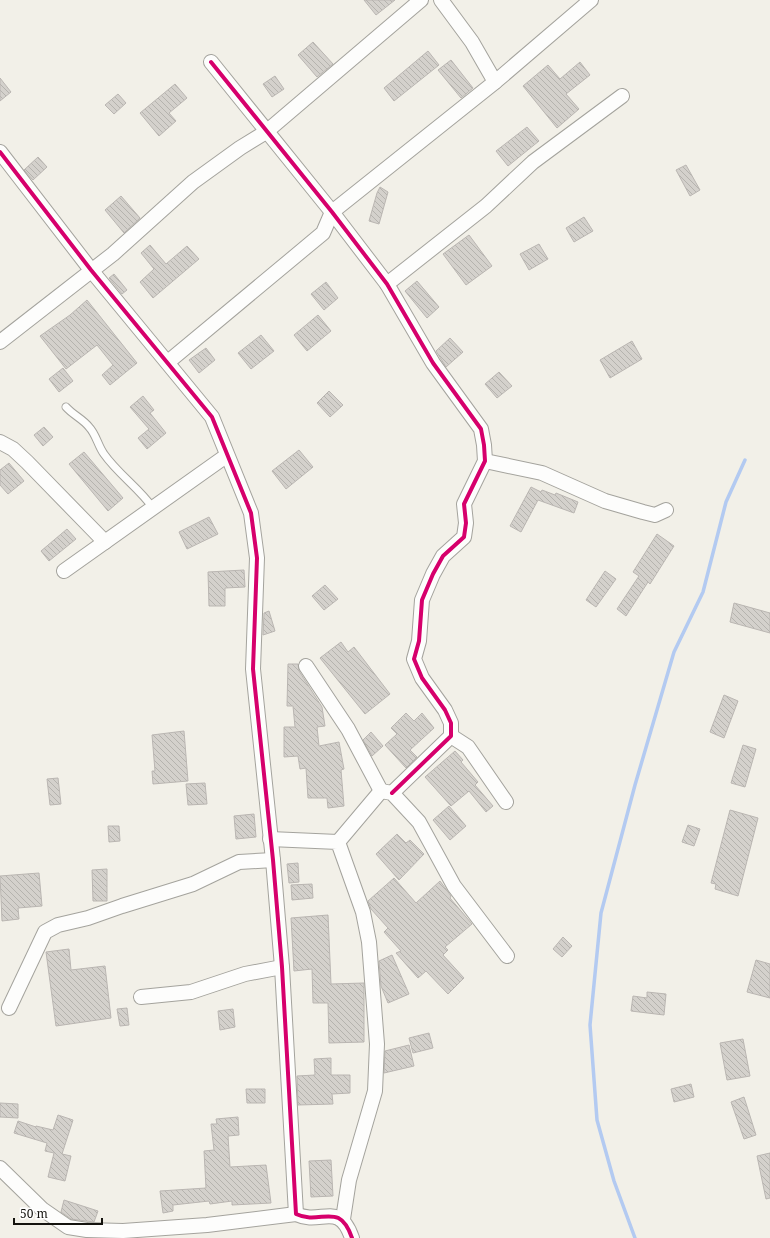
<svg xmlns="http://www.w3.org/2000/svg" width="770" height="1238" viewBox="0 0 770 1238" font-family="'Noto Serif',serif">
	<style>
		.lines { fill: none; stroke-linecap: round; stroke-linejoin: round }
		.stream { stroke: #b3caf1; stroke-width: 3.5 }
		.building { fill: url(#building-back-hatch); stroke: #bab6b2 }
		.lane-casing { stroke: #a4a39d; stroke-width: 9 }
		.street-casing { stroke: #a4a39d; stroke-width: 16 }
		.lane { stroke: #fdfdfc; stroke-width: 7 }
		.street { stroke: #fdfdfc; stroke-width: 14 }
		.cycleway-casing { stroke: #fff; stroke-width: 6 }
		.cycleway { stroke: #d6006c; stroke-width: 4 }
	</style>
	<defs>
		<pattern id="building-back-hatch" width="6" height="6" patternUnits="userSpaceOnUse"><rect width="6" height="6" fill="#d4d1cc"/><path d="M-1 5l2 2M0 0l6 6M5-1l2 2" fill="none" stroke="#b5b3ae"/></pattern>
	</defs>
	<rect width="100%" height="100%" fill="#f2f0e8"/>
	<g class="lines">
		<polyline class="stream" points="635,1238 614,1181 597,1120 590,1025 601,913 635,785 674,652 703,592 726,502 745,460"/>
	</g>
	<g class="building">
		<polygon points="364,0 395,0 376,15"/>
		<polygon points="313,42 333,64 317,77 298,55"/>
		<polygon points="428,51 439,65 394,101 384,88"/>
		<polygon points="451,60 473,88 461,98 438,70"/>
		<polygon points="580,62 590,75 566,94 579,109 557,128 523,86 548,65 560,79"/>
		<polygon points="275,76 284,89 272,97 263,84"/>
		<polygon points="0,78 11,92 0,101"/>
		<polygon points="175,84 187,98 169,113 176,121 159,136 140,113"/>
		<polygon points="118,94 126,103 114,114 105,105"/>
		<polygon points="527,127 539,141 508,166 496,151"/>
		<polygon points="38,157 47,167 33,180 24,170"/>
		<polygon points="686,165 700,190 690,196 676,170"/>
		<polygon points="380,187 388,192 379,224 369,221 377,193"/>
		<polygon points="121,196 140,218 124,233 105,210"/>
		<polygon points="584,217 593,231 574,242 566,228"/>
		<polygon points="469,235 492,266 466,285 443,254"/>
		<polygon points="539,244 548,259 529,270 520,254"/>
		<polygon points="150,245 166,264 187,246 199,259 153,298 140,282 154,269 141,253"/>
		<polygon points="114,274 127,290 122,294 109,278"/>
		<polygon points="417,281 439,307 427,318 405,291"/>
		<polygon points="326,282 338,298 324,310 311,294"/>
		<polygon points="87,300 137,363 110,385 102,375 113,365 97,345 66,369 40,336 70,315"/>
		<polygon points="318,315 331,331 307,351 294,335"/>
		<polygon points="261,335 274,351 251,369 238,353"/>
		<polygon points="450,338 463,352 446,367 436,351"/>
		<polygon points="632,341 642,359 610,378 600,360"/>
		<polygon points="206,348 215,360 199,373 189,360"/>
		<polygon points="63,368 73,381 59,392 49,379"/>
		<polygon points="499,372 512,386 497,398 485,384"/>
		<polygon points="329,391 343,405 330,417 317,403"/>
		<polygon points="143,396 154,410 150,413 166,433 147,449 138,438 149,429 130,407"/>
		<polygon points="44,427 53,437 43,446 34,435"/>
		<polygon points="299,450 313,467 286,489 272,471"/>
		<polygon points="84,452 123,498 108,511 69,464"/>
		<polygon points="9,463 24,481 8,494 0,485 0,470"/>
		<polygon points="531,487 541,492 542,490 555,495 556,493 578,502 574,513 538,500 521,532 510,526"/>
		<polygon points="209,517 218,534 187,549 179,532"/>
		<polygon points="67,529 76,539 49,561 41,551"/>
		<polygon points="657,534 674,546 650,584 648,582 626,616 617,609 639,576 633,572"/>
		<polygon points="244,570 245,587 225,588 225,606 209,606 208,572"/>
		<polygon points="605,571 616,579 596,607 586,600"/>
		<polygon points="325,585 338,599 324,610 312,596"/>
		<polygon points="734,603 770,613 770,633 730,622"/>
		<polygon points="269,611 275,631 263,635 264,613"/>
		<polygon points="341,642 348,652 354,647 390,694 365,714 320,658"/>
		<polygon points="288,664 298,664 299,671 322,707 325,726 317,727 319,746 339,742 344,769 341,770 344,806 328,808 327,798 308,798 306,768 300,769 298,756 284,757 284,727 295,727 293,706 287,706"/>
		<polygon points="724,695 738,701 724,738 710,732"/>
		<polygon points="406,713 414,721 422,713 434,728 410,750 417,757 406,768 385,745 397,734 391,728"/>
		<polygon points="184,731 188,781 153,784 152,771 155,771 152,735"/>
		<polygon points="371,732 383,746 372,756 363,740"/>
		<polygon points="743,745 756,749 745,787 731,783"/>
		<polygon points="455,751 463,760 461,762 478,782 475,785 493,806 486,812 469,791 451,806 425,777"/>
		<polygon points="58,778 61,804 50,805 47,779"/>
		<polygon points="205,783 207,804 188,805 186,784"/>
		<polygon points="449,806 466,826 450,840 433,820"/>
		<polygon points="730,810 758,818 738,896 715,889 716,884 711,883"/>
		<polygon points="254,814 256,837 236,839 234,816"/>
		<polygon points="688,825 700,829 694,846 682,842"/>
		<polygon points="108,826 119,826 120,841 109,842"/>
		<polygon points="397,834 406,843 410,840 424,854 399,880 376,854"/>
		<polygon points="298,863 299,882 289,883 287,864"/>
		<polygon points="107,869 107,901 93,901 92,870"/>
		<polygon points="39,873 42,906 18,908 19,919 2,921 0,876"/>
		<polygon points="394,878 416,903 440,881 451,896 450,898 472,924 445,947 448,950 443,955 464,978 448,994 426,971 418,978 396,953 401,951 384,932 388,928 371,909 368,901"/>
		<polygon points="312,884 313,898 292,900 291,885"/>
		<polygon points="328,915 331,984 364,983 364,1042 329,1043 328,1003 313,1003 312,969 294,971 291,918"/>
		<polygon points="563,937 572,946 562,957 553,949"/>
		<polygon points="69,949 71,970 105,966 111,1018 56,1026 46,952"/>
		<polygon points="392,955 409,994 388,1003 381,986 379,961"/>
		<polygon points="756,960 770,964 770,998 747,992"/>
		<polygon points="647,992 666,994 664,1015 631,1011 633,996 647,998"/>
		<polygon points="127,1008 129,1025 120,1026 117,1009"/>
		<polygon points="233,1009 235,1027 220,1030 218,1011"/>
		<polygon points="429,1033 433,1048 413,1053 409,1038"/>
		<polygon points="743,1039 750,1076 727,1080 720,1043"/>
		<polygon points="409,1045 414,1066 384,1073 385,1051"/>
		<polygon points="331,1058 331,1075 350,1075 350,1093 332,1094 333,1104 298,1105 297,1076 315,1075 314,1059"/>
		<polygon points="691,1084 694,1097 674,1102 671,1089"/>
		<polygon points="246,1089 265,1089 265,1103 247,1103"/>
		<polygon points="744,1097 756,1135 744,1139 731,1102"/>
		<polygon points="0,1103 18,1104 18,1118 0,1117"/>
		<polygon points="58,1115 73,1120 62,1154 71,1156 65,1181 48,1177 54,1153 45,1151 47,1143 14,1133 18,1121 36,1127 36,1126 53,1130"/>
		<polygon points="238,1117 239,1135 228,1136 230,1167 266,1165 271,1203 232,1205 232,1201 210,1204 209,1201 173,1205 173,1211 163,1213 160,1191 206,1188 204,1151 214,1150 211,1124 217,1124 216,1119"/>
		<polygon points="770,1153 770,1198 766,1199 757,1156"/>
		<polygon points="331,1160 333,1196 311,1197 309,1161"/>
		<polygon points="64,1200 98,1211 94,1222 71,1219 61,1212"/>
	</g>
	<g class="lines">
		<defs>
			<path id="lane" d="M66,407C73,415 83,419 89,427C96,434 98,446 104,454C118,474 139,488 153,508"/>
			<g id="street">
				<polyline points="211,62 332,212 387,284 433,363 481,429 484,445 485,461 464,504 466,523 464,537 443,556 433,574 422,600 419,641 414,659 422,678 445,710 451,723 451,736 392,793"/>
				<polyline points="495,82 591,0"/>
				<path d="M0,152L91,270L212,417L251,513L257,558L253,669L273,860L282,967L296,1214C321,1226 339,1200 352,1238"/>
				<polyline points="387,284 486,206 533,162 622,96"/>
				<polyline points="0,342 113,254 193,182 240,148 266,132 421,0"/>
				<polyline points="168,362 323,233 332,212 495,82 472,42 441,0"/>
				<polyline points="0,442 13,449 27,462 105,542"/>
				<polyline points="485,461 542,473 605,501 643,512 655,515 666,510"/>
				<polyline points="64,571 226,456"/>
				<polyline points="306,666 348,729 381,791"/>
				<polyline points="451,736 468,747 506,802"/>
				<polyline points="381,791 392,793 419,822 454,886 507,956"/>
				<polyline points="270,839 338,842 363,912 369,942 377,1044 375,1091 349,1180 343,1219"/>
				<polyline points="338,842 381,791"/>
				<polyline points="141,997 191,992 245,974 282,967"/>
				<polyline points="9,1008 45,932 58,925 88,918 122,906 193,884 239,862 273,860"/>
				<polyline points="0,1168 42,1209 68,1227 87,1230 123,1231 207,1225 296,1214"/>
			</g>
		</defs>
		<use href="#lane" class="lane-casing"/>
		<use href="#street" class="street-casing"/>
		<use href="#lane" class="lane"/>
		<use href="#street" class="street"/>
		<defs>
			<g id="cycleway">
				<polyline points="211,62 332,212 387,284 433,363 481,429 484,445 485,461 464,504 466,523 464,537 443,556 433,574 422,600 419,641 414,659 422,678 445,710 451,723 451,736 392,793"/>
				<path d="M0,152L91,270L212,417L251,513L257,558L253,669L273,860L282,967L296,1214C321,1226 339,1200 352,1238"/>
			</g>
		</defs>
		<use href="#cycleway" class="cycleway-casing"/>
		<use href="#cycleway" class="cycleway"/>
	</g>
	<path d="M14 1218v6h88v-6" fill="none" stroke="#14130e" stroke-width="2"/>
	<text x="20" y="1218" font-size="12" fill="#14130e" stroke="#ffffff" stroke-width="3" paint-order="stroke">50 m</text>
</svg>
